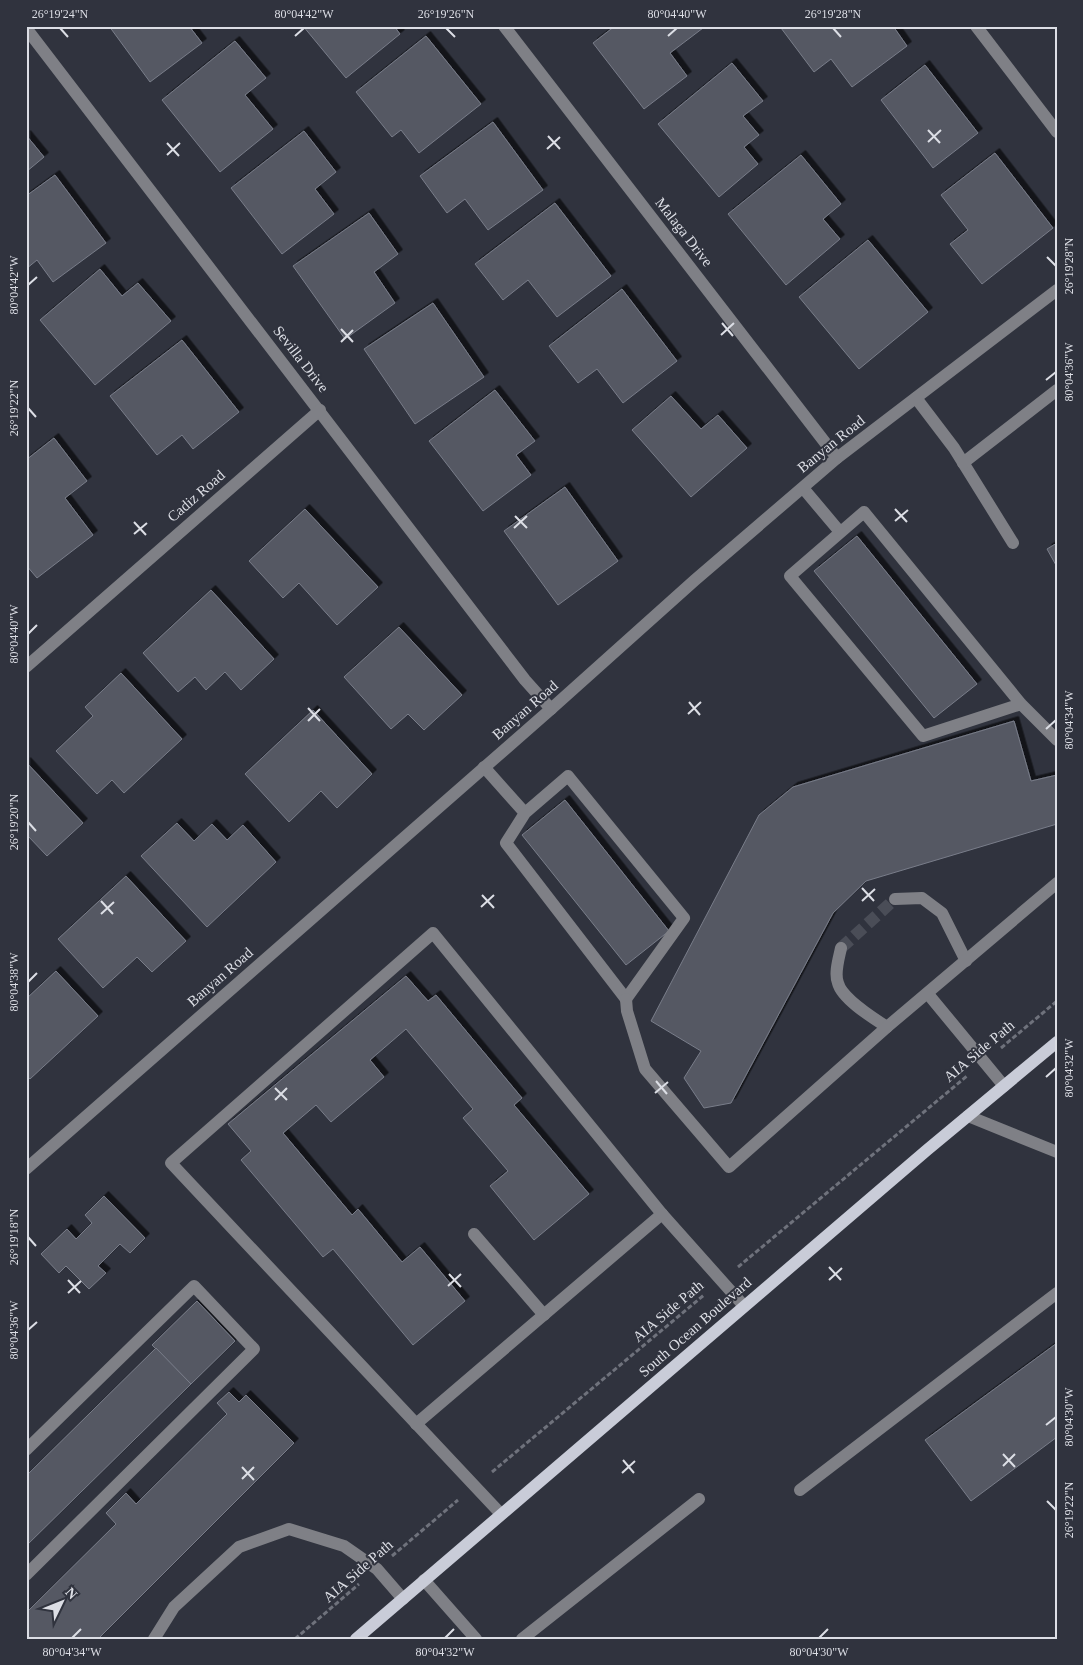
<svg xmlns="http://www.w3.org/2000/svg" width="1083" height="1665" viewBox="0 0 1083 1665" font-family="Georgia,serif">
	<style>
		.building { fill: #555864; stroke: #797d89; filter: url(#shadow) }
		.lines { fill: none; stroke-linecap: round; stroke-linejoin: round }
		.minor-tunnel { stroke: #4a4d57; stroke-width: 12; stroke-dasharray: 12 6; stroke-linecap: butt }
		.path { stroke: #6f727c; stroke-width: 3; stroke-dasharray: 5 2.5; stroke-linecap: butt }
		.minor { stroke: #7f8086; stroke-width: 12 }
		.major { stroke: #c9ccd8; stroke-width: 12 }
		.ticks { fill: none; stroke: #dcdee5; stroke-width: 2 }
		.labels { text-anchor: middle; stroke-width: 4; stroke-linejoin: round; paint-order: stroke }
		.street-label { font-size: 15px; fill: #dcdee5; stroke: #30333e }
		.neatline { fill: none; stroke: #dcdee5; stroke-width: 2 }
		.ticks-label { font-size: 12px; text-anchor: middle; fill: #dcdee5 }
	</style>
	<defs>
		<filter id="shadow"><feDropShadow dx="4.5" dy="-4.5" stdDeviation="0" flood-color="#0009"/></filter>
	</defs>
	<rect width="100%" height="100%" fill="#30333e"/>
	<g class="building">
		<polygon points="109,26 189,26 202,43 150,82"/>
		<polygon points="303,26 394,26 400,34 346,78"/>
		<polygon points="615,26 702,26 703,28 670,53 687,76 644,109 593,43"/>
		<polygon points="783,26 893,26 907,46 852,87 831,59 814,72 781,28"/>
		<polygon points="426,36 481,104 419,153 401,130 392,137 356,92"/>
		<polygon points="235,41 266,78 245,95 273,129 220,172 162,100"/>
		<polygon points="732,63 763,101 743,116 759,135 744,147 758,164 719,197 658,124"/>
		<polygon points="925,65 978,133 933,168 881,100"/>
		<polygon points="493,122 543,190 488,230 465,199 447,213 420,176"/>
		<polygon points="304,131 336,172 315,189 334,214 282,254 231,188"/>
		<polygon points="26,135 44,157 26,172"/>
		<polygon points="995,153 1053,228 982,284 950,244 968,230 941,195"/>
		<polygon points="801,155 841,204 823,219 840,239 786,285 728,214"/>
		<polygon points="55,175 106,243 53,282 37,260 26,269 26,196"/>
		<polygon points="555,203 611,276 557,317 528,280 503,300 475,264"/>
		<polygon points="369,213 398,254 374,272 395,303 345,339 293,266"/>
		<polygon points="868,240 928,312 859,369 799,297"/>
		<polygon points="100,269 122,296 138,283 171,321 95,385 40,320"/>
		<polygon points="622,289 677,361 623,403 597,369 578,383 549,346"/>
		<polygon points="433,303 484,377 415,424 364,349"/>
		<polygon points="182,340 239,412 193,449 182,435 157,455 110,396"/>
		<polygon points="495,390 535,441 516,455 531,475 483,511 429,441"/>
		<polygon points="671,396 701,429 718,415 747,448 691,497 632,430"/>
		<polygon points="54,438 87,481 65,498 93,535 37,578 26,565 26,460"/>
		<polygon points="565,487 618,561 558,605 504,531"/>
		<polygon points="305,509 378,587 337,625 299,583 283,598 249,561"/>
		<polygon points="857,536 977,684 934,718 814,571"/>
		<polygon points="1057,543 1057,567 1047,549"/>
		<polygon points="211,590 274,659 241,690 225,672 206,690 195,677 178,692 143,653"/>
		<polygon points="399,627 462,695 424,730 408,714 391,729 344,677"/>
		<polygon points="121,673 182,739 124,793 112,780 97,794 56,751 93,716 85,707"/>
		<polygon points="313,710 372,774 337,808 321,791 289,822 245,774"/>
		<polygon points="1014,721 1031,781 1057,775 1057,824 866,881 833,913 731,1103 704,1108 684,1078 701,1051 651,1021 759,815 793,787"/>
		<polygon points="26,762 83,823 47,856 28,836 26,837"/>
		<polygon points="565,800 669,931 626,965 522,835"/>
		<polygon points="177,823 194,841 212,824 227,840 243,825 276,862 207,927 141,856"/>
		<polygon points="126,876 186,941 152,972 137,957 103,988 58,939"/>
		<polygon points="56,971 98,1016 30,1079 26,1075 26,999"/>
		<polygon points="406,976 428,1001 436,995 522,1098 514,1105 589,1194 534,1240 490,1186 508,1171 463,1118 473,1109 406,1029 370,1060 384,1077 331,1122 316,1105 283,1133 352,1215 358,1209 402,1262 420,1247 465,1301 413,1345 333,1249 323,1257 241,1160 251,1151 228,1124"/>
		<polygon points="104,1196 145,1238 130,1253 120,1244 98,1266 106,1273 89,1289 66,1266 59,1273 41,1254 67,1229 76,1239 92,1223 85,1215"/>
		<polygon points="197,1301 235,1341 191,1384 152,1345"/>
		<polygon points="1057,1343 1057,1437 971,1501 925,1440"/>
		<polygon points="156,1348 191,1384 26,1546 26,1476"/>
		<polygon points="229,1392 239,1402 246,1395 294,1443 98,1639 26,1639 26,1613 116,1524 106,1513 126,1493 136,1504 227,1414 217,1403"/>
	</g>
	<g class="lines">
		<polyline class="minor-tunnel" points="841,948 895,899"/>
		<g class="path">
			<polyline points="1001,1048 1057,1001"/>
			<polyline points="738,1267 967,1076"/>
			<polyline points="492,1472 704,1295"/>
			<polyline points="392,1556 458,1500"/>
			<polyline points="295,1639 359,1584"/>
		</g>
		<g class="minor">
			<polyline points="504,26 837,458"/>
			<polyline points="976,26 1057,132"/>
			<polyline points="26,28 525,680 551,709"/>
			<polyline points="916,398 954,448 1013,543"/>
			<polyline points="963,463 1057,390"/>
			<polyline points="803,488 840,532"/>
			<polyline points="26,667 320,410"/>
			<polyline points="1021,704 923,736 790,576 864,512 1021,704 1057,740"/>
			<polyline points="484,767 525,813 568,776 684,918 626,999 506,843 525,813"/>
			<polyline points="895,899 922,898 942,913 966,961"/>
			<path d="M841,948C839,958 834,973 838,983C842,999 873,1018 887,1027"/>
			<polyline points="928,994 1004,1086"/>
			<polyline points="626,999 627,1011 645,1069 729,1167 887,1027 1057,883"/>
			<polyline points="968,1116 1057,1152"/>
			<polyline points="26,1169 551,709 695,580 837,458 1057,290"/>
			<polyline points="474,1234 544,1315"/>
			<polyline points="416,1424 662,1214"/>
			<polyline points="26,1450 194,1286 254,1349 26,1575"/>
			<polyline points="800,1490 1057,1293"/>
			<polyline points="501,1514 171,1163 433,933 662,1214 744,1306"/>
			<polyline points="424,1580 476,1639"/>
			<polyline points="154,1639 174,1607 239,1547 289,1529 344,1546 377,1569 403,1599"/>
			<polyline points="522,1639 699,1499"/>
		</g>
		<polyline class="major" points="356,1639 927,1150 1057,1042"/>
	</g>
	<path class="ticks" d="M60,28L68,37M446,28L455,37M833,28L841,37M295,36L304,28M668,36L677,28M928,130L940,143M548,136L560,149M928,142L941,130M167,143L179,156M547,149L560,137M167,155L180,143M1047,257L1056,266M28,285L37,277M722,323L733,336M341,329L353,342M721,335L734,323M341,342L353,330M1046,380L1056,372M28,408L36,417M895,509L907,522M515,516L527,528M895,521L908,510M134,522L146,535M514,528L527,516M134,534L147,523M28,634L37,625M689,702L700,715M308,708L320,721M688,714L701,702M308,721L320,709M1046,729L1056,720M28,822L36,831M862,888L874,901M482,895L494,908M101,901L113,914M862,901L875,889M481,907L494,895M101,914L114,902M28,982L37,973M1046,1077L1056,1068M656,1081L667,1094M275,1088L287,1100M655,1093L668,1082M275,1100L287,1088M28,1237L36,1246M829,1267L841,1280M449,1274L461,1287M68,1280L80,1293M829,1280L842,1268M448,1286L461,1274M68,1293L81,1281M28,1330L37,1322M1046,1425L1056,1417M1003,1454L1015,1467M623,1460L634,1473M1003,1466L1015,1454M242,1467L254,1480M622,1473L635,1461M242,1479L254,1467M1047,1501L1056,1510M72,1638L81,1629M445,1638L454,1629M819,1638L828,1629"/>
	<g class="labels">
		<g class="street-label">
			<text transform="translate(684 232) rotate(52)" y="5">Malaga Drive</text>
			<text transform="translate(301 359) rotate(52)" y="5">Sevilla Drive</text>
			<text transform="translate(831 444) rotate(-39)" y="5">Banyan Road</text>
			<text transform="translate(196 496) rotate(-41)" y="5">Cadiz Road</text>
			<text transform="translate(525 710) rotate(-41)" y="5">Banyan Road</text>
			<text transform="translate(220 977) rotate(-41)" y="5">Banyan Road</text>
			<text transform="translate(979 1051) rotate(-40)" y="5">AIA Side Path</text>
			<text transform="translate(668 1311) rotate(-40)" y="5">AIA Side Path</text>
			<text transform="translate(695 1327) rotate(-41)" y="5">South Ocean Boulevard</text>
			<text transform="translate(358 1571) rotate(-41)" y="5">AIA Side Path</text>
		</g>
	</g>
	<rect width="1083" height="1665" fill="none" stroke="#30333e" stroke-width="55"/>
	<g transform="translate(62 1602) rotate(47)" stroke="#30333e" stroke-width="4" paint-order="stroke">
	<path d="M0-4L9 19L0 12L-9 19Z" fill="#dcdee5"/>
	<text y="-8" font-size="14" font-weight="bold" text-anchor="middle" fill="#dcdee5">N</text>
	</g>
	<rect x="28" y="28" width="1028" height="1610" class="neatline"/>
	<g class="ticks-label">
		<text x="60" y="18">26°19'24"N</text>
		<text x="304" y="18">80°04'42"W</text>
		<text x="446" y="18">26°19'26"N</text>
		<text x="677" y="18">80°04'40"W</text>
		<text x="833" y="18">26°19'28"N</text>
		<text transform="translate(1069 266) rotate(-90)" y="4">26°19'28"N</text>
		<text transform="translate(14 285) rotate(-90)" y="4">80°04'42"W</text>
		<text transform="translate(1069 372) rotate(-90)" y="4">80°04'36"W</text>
		<text transform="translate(14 408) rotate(-90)" y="4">26°19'22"N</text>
		<text transform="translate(14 634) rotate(-90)" y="4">80°04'40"W</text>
		<text transform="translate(1069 720) rotate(-90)" y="4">80°04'34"W</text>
		<text transform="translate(14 822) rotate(-90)" y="4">26°19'20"N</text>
		<text transform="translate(14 982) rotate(-90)" y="4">80°04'38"W</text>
		<text transform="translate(1069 1068) rotate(-90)" y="4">80°04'32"W</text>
		<text transform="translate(14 1237) rotate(-90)" y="4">26°19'18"N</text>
		<text transform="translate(14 1330) rotate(-90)" y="4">80°04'36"W</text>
		<text transform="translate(1069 1417) rotate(-90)" y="4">80°04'30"W</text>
		<text transform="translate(1069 1510) rotate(-90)" y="4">26°19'22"N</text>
		<text x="72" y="1656">80°04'34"W</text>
		<text x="445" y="1656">80°04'32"W</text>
		<text x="819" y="1656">80°04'30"W</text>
	</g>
</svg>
